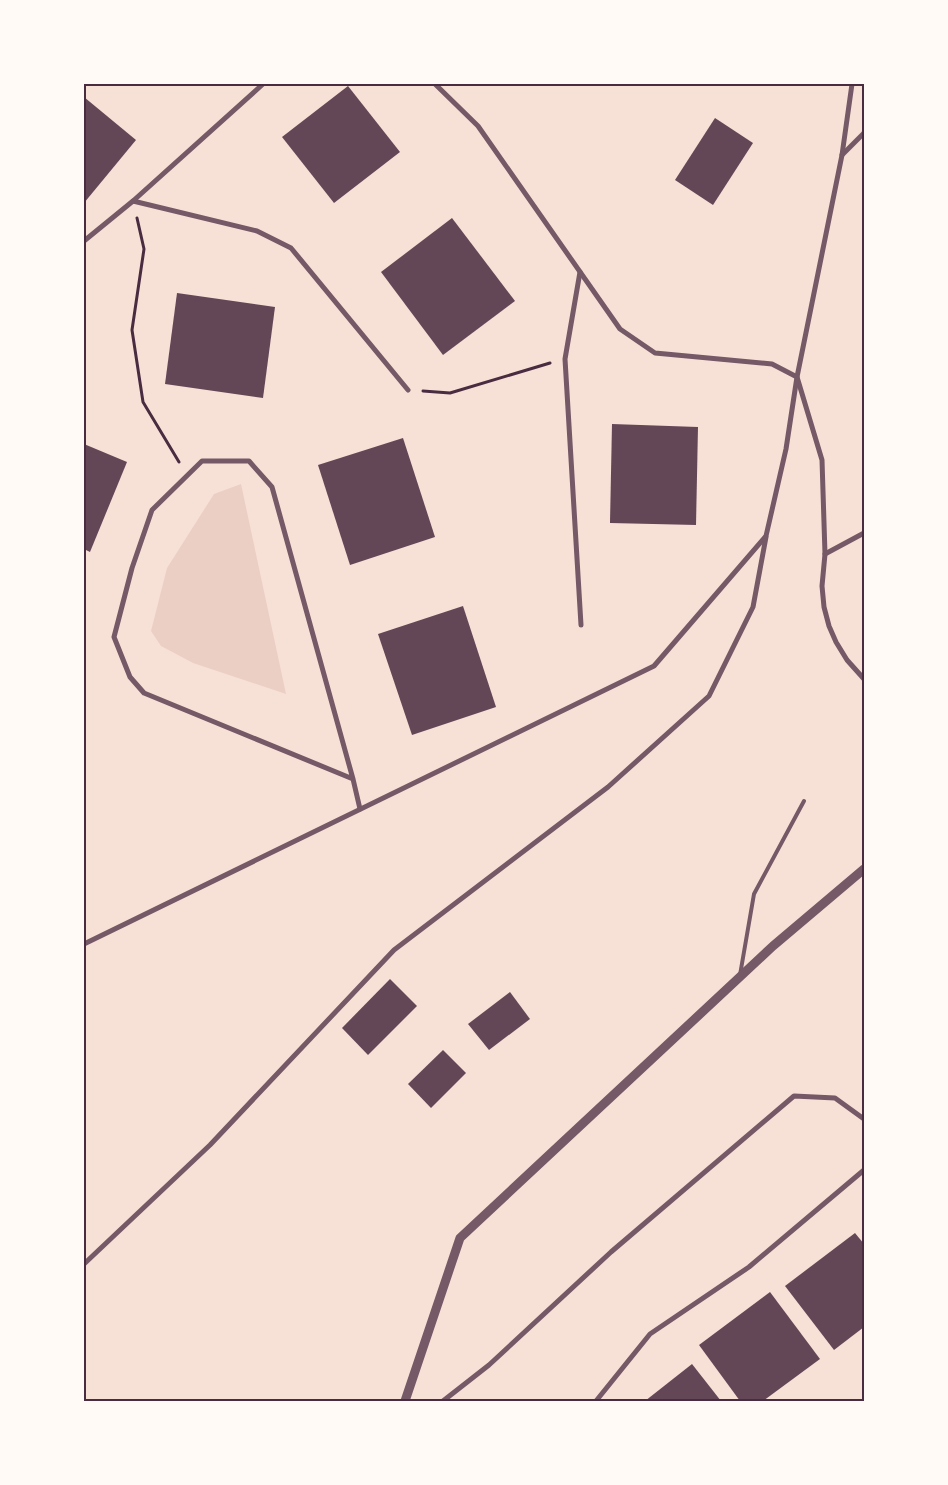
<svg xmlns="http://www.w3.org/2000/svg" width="948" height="1485" viewBox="0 0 948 1485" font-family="'Open Sans',sans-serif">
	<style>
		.green { fill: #ebcfc5 }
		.building { fill: #644757 }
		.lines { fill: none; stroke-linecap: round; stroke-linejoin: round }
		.path { stroke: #4a2c40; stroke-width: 3 }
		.service { stroke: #755966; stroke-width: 4 }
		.minor { stroke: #755966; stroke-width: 5 }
		.tertiary { stroke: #755966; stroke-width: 9 }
		.neatline { fill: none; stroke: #4a2c40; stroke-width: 2 }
	</style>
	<rect width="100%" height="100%" fill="#f7e1d7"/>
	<polygon class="green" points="241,484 286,694 193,663 161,646 151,631 167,568 214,494"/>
	<g class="building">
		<polygon points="348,86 400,152 334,203 282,137"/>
		<polygon points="84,97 136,140 84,203"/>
		<polygon points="715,118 753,143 713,205 675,180"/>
		<polygon points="452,218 515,301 443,355 381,272"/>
		<polygon points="177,293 275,307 263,398 165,384"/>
		<polygon points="612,424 698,427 696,525 610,523"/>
		<polygon points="403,438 435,537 350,565 318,465"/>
		<polygon points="84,444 127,462 90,552 84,549"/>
		<polygon points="463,606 496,707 412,735 378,634"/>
		<polygon points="390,979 417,1006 368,1055 342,1028"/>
		<polygon points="510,992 530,1019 489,1050 468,1024"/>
		<polygon points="443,1050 466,1073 431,1108 408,1084"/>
		<polygon points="855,1233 864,1244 864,1327 834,1350 785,1286"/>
		<polygon points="770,1292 820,1359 763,1401 740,1401 699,1345"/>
		<polygon points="692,1364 721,1401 645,1401"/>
	</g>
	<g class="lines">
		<g class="path">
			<polyline points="137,218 144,249 132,330 143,402 179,462"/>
			<polyline points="423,391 450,393 550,363"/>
		</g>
		<polyline class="service" points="740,975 754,894 804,801"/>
		<g class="minor">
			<polyline points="435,84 478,126 620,329 655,353 772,364 797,377 822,460 825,554 822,586 824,607 829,626 836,642 847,660 864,679"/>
			<polyline points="842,155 864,133"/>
			<polyline points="133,201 257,231 291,248 408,390"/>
			<polyline points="84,241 133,201 263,84"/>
			<polyline points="580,272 565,359 581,625"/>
			<polyline points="825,554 864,533"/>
			<polyline points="353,779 144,693 130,677 114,637 132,568 152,510 202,461 249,461 272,487 353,779 360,809"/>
			<polyline points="84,944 654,666 766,536 786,449 797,377 842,155 852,84"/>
			<polyline points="84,1264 210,1145 394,950 608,787 709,696 753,607 766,537"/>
			<polyline points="443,1401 489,1365 611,1252 794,1096 835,1098 864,1119"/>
			<polyline points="596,1401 650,1334 749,1267 864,1170"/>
		</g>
		<polyline class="tertiary" points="405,1401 460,1238 773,946 864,869"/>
	</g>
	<rect width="948" height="1485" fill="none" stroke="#fffaf5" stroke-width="170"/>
	<rect x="85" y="85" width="778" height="1315" class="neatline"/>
</svg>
